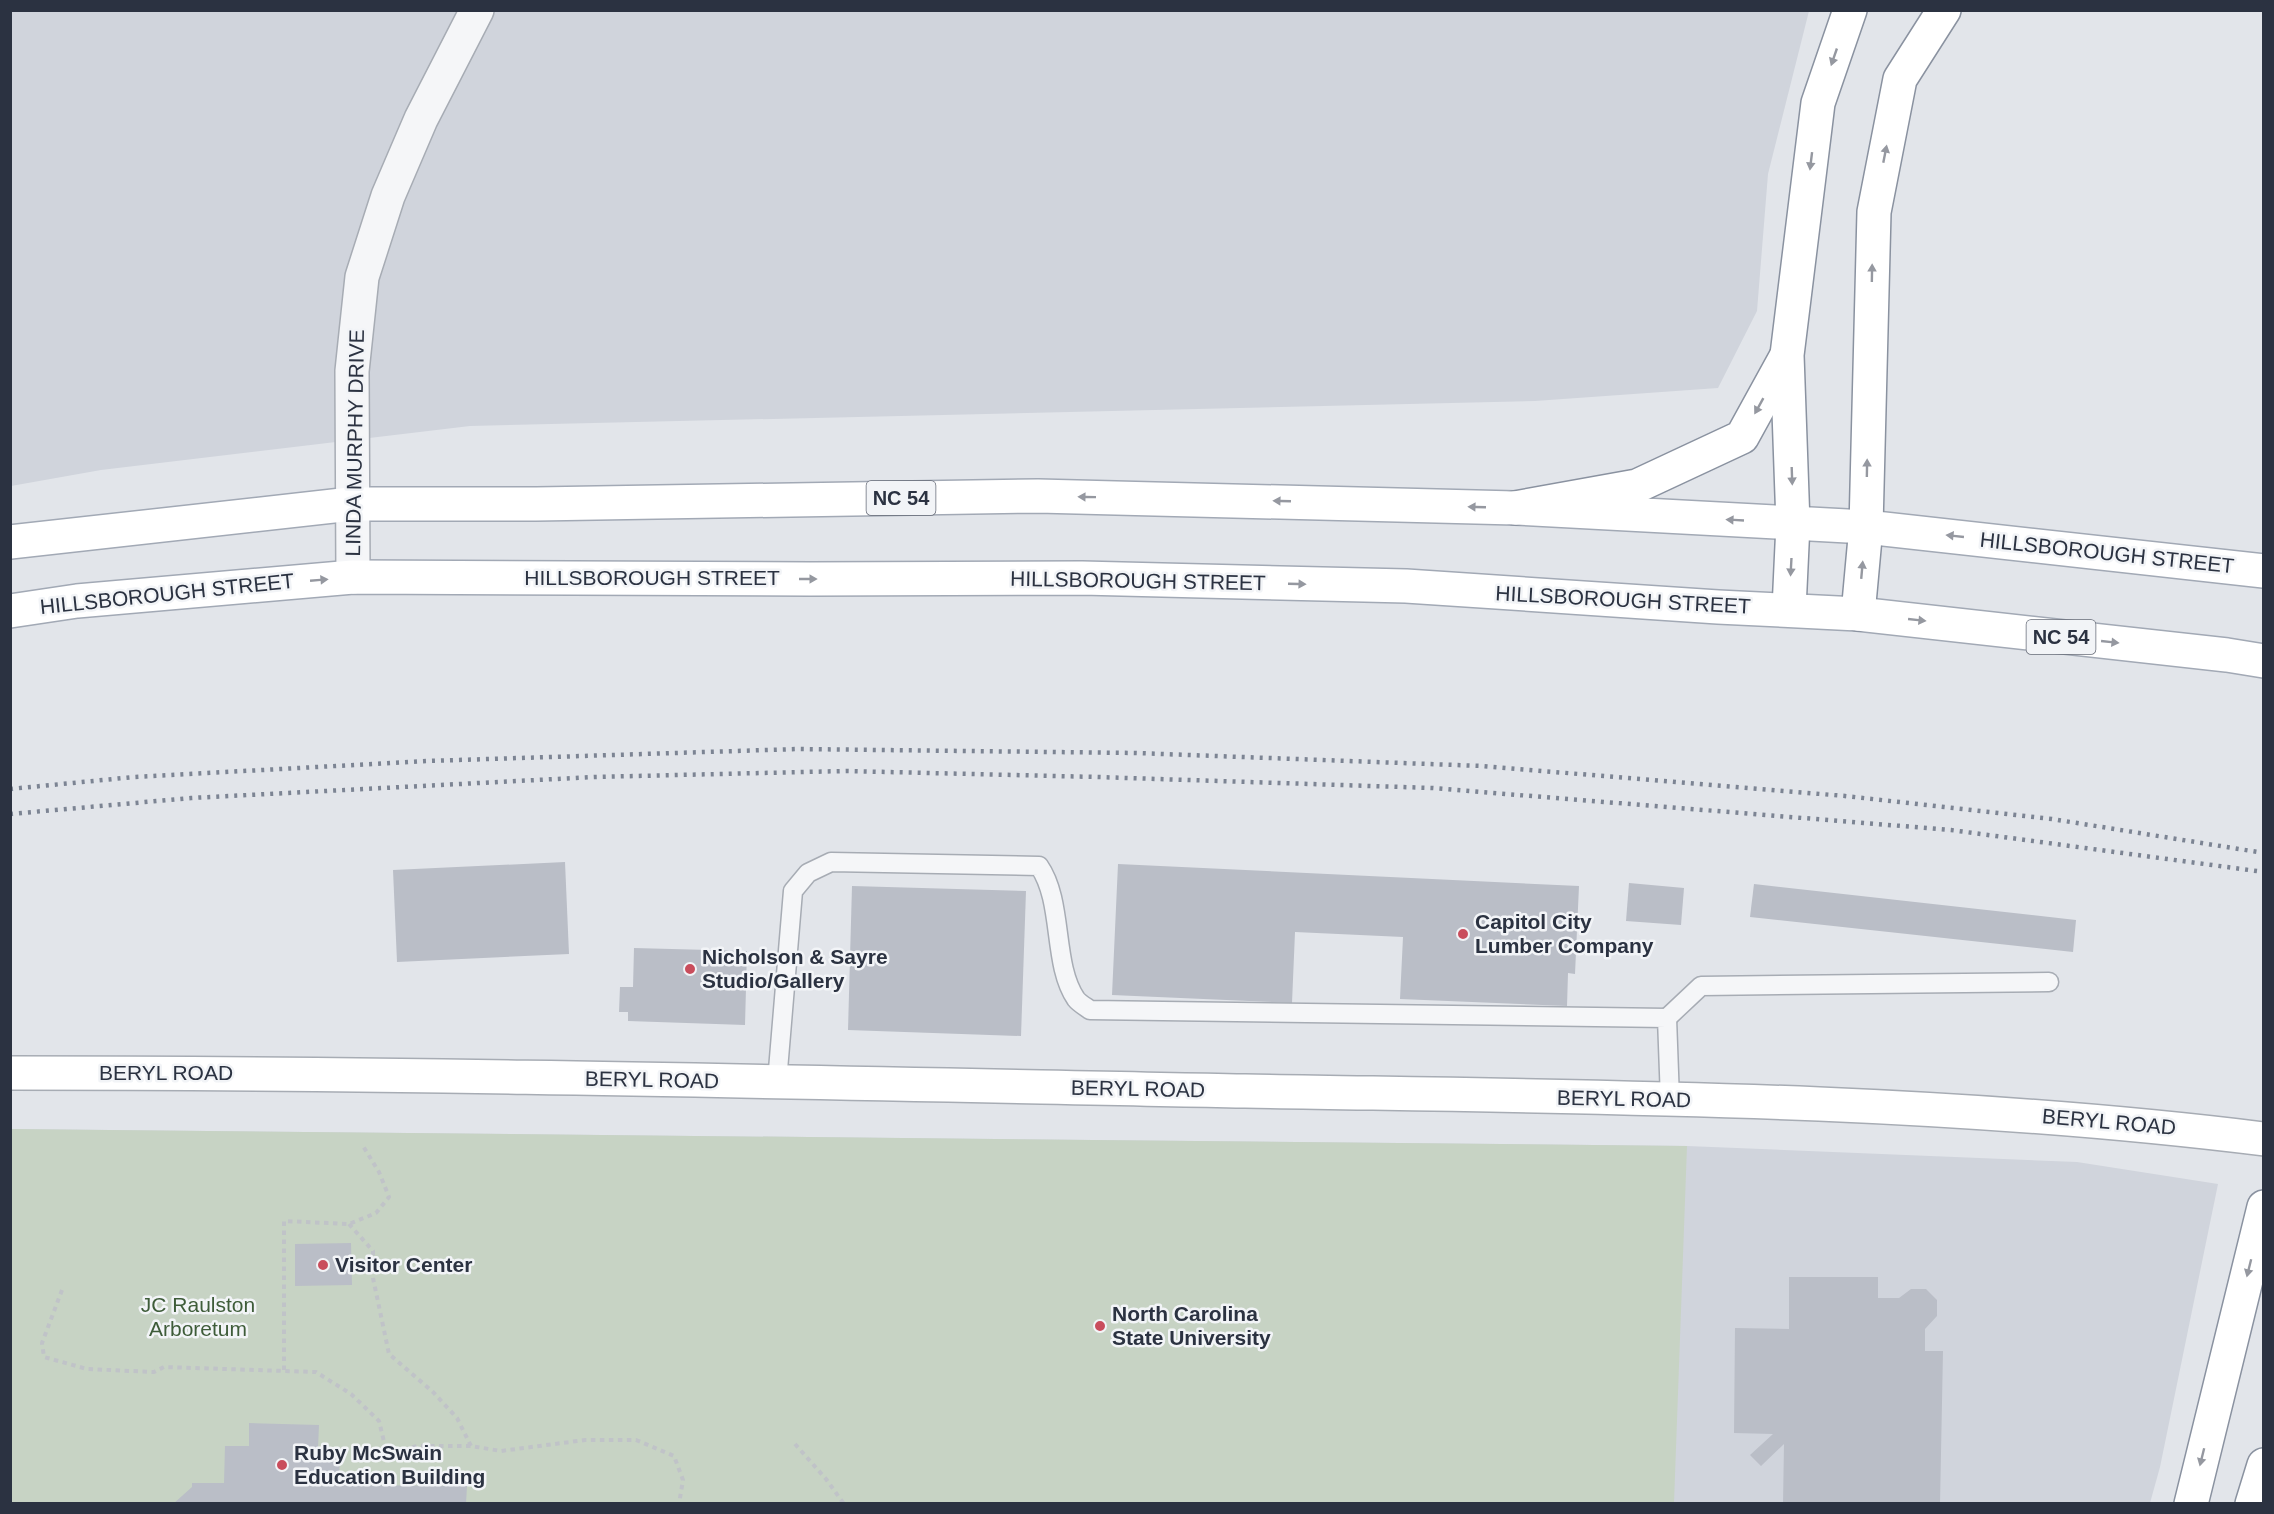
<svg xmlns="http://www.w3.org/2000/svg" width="2274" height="1514" viewBox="0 0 2274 1514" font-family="Arial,sans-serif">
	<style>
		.built { fill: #d0d4dc }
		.green { fill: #c7d3c4 }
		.building { fill: #babec7 }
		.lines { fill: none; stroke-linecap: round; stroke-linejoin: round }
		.lane-casing { stroke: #a7acb4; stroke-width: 21 }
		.street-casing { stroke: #a7acb4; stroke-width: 36 }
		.secondary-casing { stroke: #a7acb4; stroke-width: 36 }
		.primary-casing { stroke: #a2a9b5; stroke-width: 36 }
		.highway-casing { stroke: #8a92a0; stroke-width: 36 }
		.path { stroke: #c0c3c8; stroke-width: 4; stroke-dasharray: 4.5 4.5; stroke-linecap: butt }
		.lane { stroke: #f5f6f8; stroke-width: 18 }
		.street { stroke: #f5f6f8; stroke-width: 33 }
		.secondary { stroke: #fff; stroke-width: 33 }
		.primary { stroke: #fff; stroke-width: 33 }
		.highway { stroke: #fff; stroke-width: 33 }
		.rail { stroke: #7c8493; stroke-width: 4.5; stroke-dasharray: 3 6; stroke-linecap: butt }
		.oneway { fill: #9598a0 }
		.poi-dot { fill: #c94d5c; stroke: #f2f4f7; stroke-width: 2 }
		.labels { text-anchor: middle; stroke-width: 5; stroke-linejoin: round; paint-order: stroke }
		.shield { fill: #f2f4f7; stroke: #676c78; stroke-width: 1.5 }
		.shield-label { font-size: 20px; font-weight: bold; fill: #2b3241 }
		.street-label { font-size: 21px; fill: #2b3241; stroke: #f2f4f7 }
		.poi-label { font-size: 21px; font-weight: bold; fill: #2b3241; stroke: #f2f4f7; text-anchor: start }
		.park-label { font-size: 21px; fill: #3e5c39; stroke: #f2f4f7 }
	</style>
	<rect width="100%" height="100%" fill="#e2e5ea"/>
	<g class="built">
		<polygon points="11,11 1809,11 1768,174 1757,311 1718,388 1535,401 470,426 101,470 11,486"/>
		<polygon points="11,1129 1687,1146 2077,1162 2218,1184 2160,1467 2150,1503 11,1504"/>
	</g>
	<polygon class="green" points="11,1129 1687,1146 1674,1503 11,1504"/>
	<g class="building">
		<polygon points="565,862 569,954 397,962 393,870"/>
		<polygon points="1118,864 1579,886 1575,974 1568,973 1567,1006 1400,999 1403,937 1295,932 1292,1003 1112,995"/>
		<polygon points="1629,883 1684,888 1681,925 1626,921"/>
		<polygon points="1754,884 2076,920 2073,952 1750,917"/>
		<polygon points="852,886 1026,891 1021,1036 848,1030"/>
		<polygon points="634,948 747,951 745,1025 628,1021 628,1012 619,1012 620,987 633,987"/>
		<polygon points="351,1243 352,1285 295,1286 295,1244"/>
		<polygon points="1789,1277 1878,1277 1878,1298 1899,1298 1911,1289 1926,1289 1937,1300 1937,1316 1925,1329 1925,1351 1943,1351 1940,1504 1783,1504 1784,1444 1761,1466 1750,1455 1773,1434 1734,1433 1735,1328 1789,1329"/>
		<polygon points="249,1423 319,1425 318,1448 340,1447 339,1485 467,1486 466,1504 173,1504 192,1487 192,1483 224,1483 225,1446 249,1446"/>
	</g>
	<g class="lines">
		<defs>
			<g id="lane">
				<polyline points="1667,1018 1701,986 2049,982"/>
				<path d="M777,1082L793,891L808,873L831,862L1039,866C1064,902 1052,964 1076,999C1079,1003 1086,1007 1090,1010L1667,1018L1670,1100"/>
			</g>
			<polyline id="street" points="353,577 352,371 362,277 388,196 421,119 477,10"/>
			<path id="secondary" d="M10,1073C422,1073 834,1083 1245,1091C1585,1097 1926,1097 2264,1139"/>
			<g id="primary">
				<polyline points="10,542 351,504 536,504 1038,496 1515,508 1866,527 2264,571"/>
				<polyline points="10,611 77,601 353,577 810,579 1082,578 1406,586 1718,607 1858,614 2227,655 2264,661"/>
			</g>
			<g id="highway">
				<polyline points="1515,508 1637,486 1742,437 1786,357"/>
				<polyline points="1789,609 1793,524 1787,355 1818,103 1850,10"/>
				<polyline points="1858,614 1866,527 1874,212 1900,79 1944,10"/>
				<polyline points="2191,1504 2264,1207"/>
				<polyline points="2252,1504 2264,1465"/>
			</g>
		</defs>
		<use href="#lane" class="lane-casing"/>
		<use href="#street" class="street-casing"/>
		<use href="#secondary" class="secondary-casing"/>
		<use href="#primary" class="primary-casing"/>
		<use href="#highway" class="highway-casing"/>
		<g class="path">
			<polyline points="349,1224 373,1251 373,1278 389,1354 433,1392 457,1418 471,1446"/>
			<polyline points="62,1290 42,1343 44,1357 87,1369 154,1372 164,1367 316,1372 351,1394 379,1421 387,1454 417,1446 471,1446 501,1451 585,1440 636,1440 674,1456 683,1480 679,1504"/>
			<polyline points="284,1370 284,1221 349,1224 376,1213 389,1197 379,1172 363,1146"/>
			<polyline points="795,1444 826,1479 844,1504"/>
		</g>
		<use href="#lane" class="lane"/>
		<use href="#street" class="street"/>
		<use href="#secondary" class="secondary"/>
		<use href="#primary" class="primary"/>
		<use href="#highway" class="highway"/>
		<g class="rail">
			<polyline points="10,789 134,777 427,761 798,749 1136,753 1482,766 1845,796 2052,819 2264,853"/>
			<polyline points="10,814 191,798 594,777 846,771 1097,777 1432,788 1951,830 2264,872"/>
		</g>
	</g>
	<defs><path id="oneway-solid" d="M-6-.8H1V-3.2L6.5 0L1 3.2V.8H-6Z" transform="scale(1.5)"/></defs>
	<g class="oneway">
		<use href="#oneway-solid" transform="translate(1834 57) rotate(109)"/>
		<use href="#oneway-solid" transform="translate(1885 154) rotate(-79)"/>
		<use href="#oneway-solid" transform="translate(1811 161) rotate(97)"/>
		<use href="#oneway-solid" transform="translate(1872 273) rotate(-89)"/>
		<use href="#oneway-solid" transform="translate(1759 406) rotate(119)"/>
		<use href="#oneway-solid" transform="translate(1867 468) rotate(-89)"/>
		<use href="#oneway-solid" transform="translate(1792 476) rotate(88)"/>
		<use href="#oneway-solid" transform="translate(1087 497) rotate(-179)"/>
		<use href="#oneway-solid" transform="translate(1282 501) rotate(-178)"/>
		<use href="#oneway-solid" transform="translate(1477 507) rotate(-178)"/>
		<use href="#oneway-solid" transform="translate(1735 520) rotate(-177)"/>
		<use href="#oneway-solid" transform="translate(1955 536) rotate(-174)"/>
		<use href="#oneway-solid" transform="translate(1791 567) rotate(93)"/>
		<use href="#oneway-solid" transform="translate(1862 570) rotate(-85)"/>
		<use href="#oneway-solid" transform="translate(808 579)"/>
		<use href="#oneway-solid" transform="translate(319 580) rotate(-5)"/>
		<use href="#oneway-solid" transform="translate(1297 584) rotate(2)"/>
		<use href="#oneway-solid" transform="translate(1917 620) rotate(6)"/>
		<use href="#oneway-solid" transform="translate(2110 642) rotate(6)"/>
		<use href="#oneway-solid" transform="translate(2249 1268) rotate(104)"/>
		<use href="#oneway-solid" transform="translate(2202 1457) rotate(104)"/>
	</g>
	<g class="poi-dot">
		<circle cx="1463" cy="934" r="6"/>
		<circle cx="690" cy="969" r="6"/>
		<circle cx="323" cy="1265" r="6"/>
		<circle cx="1100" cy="1326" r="6"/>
		<circle cx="282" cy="1465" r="6"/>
	</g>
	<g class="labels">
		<g class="shield">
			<rect x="866.5" y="481" width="69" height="34" rx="4.5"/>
			<rect x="2026.5" y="620" width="69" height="34" rx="4.5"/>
		</g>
		<g class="shield-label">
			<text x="901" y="505">NC 54</text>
			<text x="2061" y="644">NC 54</text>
		</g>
		<g class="street-label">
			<text transform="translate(355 443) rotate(-89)" y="7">LINDA MURPHY DRIVE</text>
			<text transform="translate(2107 553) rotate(6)" y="7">HILLSBOROUGH STREET</text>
			<text x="652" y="585">HILLSBOROUGH STREET</text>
			<text transform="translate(1138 581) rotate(1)" y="7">HILLSBOROUGH STREET</text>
			<text transform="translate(167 594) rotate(-6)" y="7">HILLSBOROUGH STREET</text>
			<text transform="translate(1623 600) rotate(3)" y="7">HILLSBOROUGH STREET</text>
			<text x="166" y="1080">BERYL ROAD</text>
			<text transform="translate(652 1080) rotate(1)" y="7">BERYL ROAD</text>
			<text transform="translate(1138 1089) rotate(1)" y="7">BERYL ROAD</text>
			<text transform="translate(1624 1099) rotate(1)" y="7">BERYL ROAD</text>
			<text transform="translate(2109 1122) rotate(5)" y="7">BERYL ROAD</text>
		</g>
		<g class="poi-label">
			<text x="1475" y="929">Capitol City<tspan x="1475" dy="24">Lumber Company</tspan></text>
			<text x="702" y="964">Nicholson &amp; Sayre<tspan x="702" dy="24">Studio/Gallery</tspan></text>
			<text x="335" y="1272">Visitor Center</text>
			<text x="1112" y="1321">North Carolina<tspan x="1112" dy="24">State University</tspan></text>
			<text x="294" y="1460">Ruby McSwain<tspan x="294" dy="24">Education Building</tspan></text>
		</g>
		<g class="park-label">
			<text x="198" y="1312">JC Raulston<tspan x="198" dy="24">Arboretum</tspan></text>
		</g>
	</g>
	<rect width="2274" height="1514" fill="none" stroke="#2b3241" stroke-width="24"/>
</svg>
